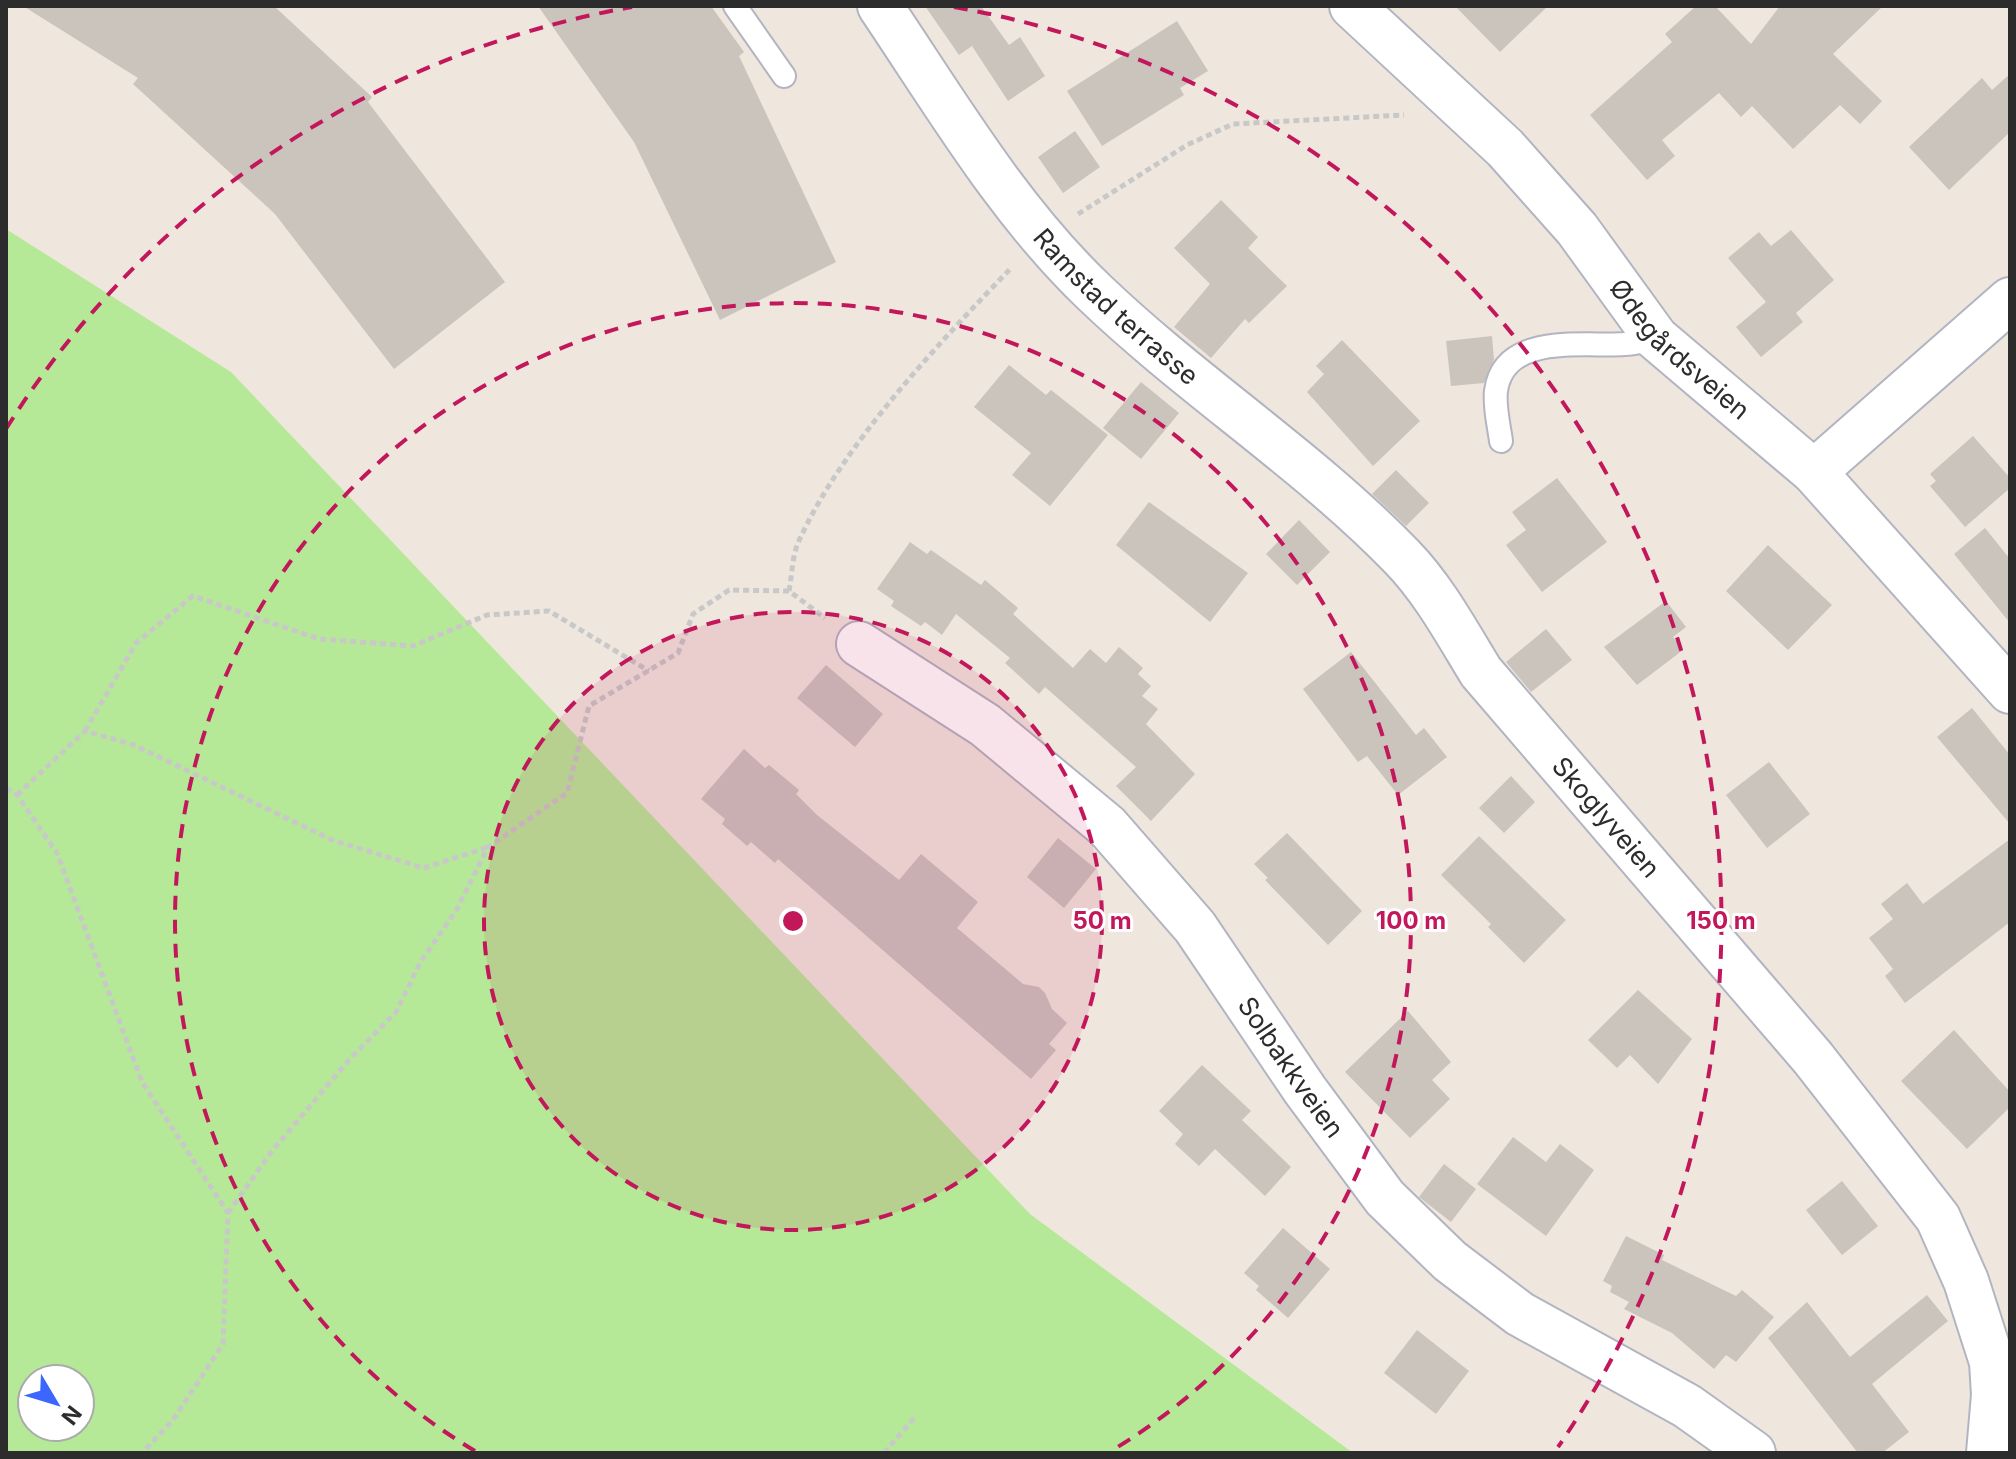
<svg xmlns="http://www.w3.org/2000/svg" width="2016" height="1459" viewBox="0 0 2016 1459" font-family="Inter,sans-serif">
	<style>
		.green { fill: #b6e997; fill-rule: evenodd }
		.building { fill: #cac4bd }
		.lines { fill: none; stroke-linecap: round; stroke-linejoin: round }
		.lane-casing { stroke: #b2b5c1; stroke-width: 26 }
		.street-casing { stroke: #b2b5c1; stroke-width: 48 }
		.path { stroke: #c8c8c8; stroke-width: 5; stroke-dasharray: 6 4; stroke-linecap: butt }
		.lane { stroke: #fff; stroke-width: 22 }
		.street { stroke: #fff; stroke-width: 44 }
		.ring { fill: none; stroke: #c2185b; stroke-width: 4; stroke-dasharray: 14 10 }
		.labels { text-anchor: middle; stroke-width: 6; stroke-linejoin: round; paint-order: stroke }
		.street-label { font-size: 26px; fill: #2c2c2c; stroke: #fff }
		.centre { fill: #c2185b; stroke: #fff; stroke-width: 4 }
		.ring-label { font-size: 24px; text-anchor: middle; font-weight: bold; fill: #c2185b; stroke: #fff; stroke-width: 6; stroke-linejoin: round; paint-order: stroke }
	</style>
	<rect width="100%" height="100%" fill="#efe7de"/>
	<path class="green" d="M6,229L231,372L1030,1214L1353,1453H6ZM32,1379H80V1427H32Z"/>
	<g class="building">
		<polygon points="23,6 274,6 372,97 368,102 505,282 394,369 275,214 133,84 138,78"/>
		<polygon points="538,6 711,6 744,52 739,56 836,262 720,320 634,142"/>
		<polygon points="925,6 981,6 1009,45 1020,37 1045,76 1008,101 972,46 959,55"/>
		<polygon points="1455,6 1548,6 1500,52"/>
		<polygon points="1696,6 1715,6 1751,44 1780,6 1883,6 1833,54 1882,101 1860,124 1840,105 1793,149 1752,106 1741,117 1719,93 1662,140 1675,156 1647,180 1590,115 1672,42 1665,34"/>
		<polygon points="1177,21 1208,71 1180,88 1184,95 1102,146 1067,91"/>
		<polygon points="2010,74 2010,132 1949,190 1909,147 1982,78 1992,90"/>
		<polygon points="1075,131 1100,167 1063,193 1038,157"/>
		<polygon points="1221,200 1258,237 1248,248 1287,286 1249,323 1245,319 1211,358 1174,327 1210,284 1174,248"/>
		<polygon points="1791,230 1834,280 1796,313 1803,322 1761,357 1736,327 1766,302 1728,258 1759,232 1771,246"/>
		<polygon points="1492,336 1494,360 1484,383 1451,386 1446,341"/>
		<polygon points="1342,340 1420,421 1373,466 1307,392 1324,374 1316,366"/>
		<polygon points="1009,365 1046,395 1051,390 1108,435 1050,506 1012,475 1031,453 974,407"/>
		<polygon points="1141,382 1179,413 1141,459 1103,428"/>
		<polygon points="1973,436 2010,478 2010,488 1965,527 1930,486 1936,481 1930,474"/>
		<polygon points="1396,470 1429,503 1406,526 1372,494"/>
		<polygon points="1557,478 1607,542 1542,592 1506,545 1526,530 1512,512"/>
		<polygon points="1149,502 1248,573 1210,622 1116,545"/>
		<polygon points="1299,520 1330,552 1297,585 1266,554"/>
		<polygon points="1985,528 2010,559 2010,623 1954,554"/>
		<polygon points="910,542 927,554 931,550 981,585 985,580 1018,608 1013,614 1073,668 1090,649 1106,663 1119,647 1143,668 1138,674 1151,686 1142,696 1158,709 1146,724 1195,774 1151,821 1116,786 1136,767 1045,687 1039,694 1005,663 1010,658 956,614 942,635 925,622 921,626 891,606 894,601 877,589"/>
		<polygon points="1768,545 1832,605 1788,650 1726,591"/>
		<polygon points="1666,601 1686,627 1673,637 1683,650 1637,685 1604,647"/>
		<polygon points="1546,629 1572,660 1531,692 1506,662"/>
		<polygon points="1351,652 1416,735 1424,728 1447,757 1398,795 1367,756 1358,762 1303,689"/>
		<polygon points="826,665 883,714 855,747 797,698"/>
		<polygon points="1972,708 2010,755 2010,824 1937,737"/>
		<polygon points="744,749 765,768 769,765 799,790 796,794 817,815 899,880 921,854 978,902 957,928 1023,984 1039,987 1045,993 1052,1009 1067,1023 1049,1044 1056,1050 1031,1079 778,859 775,863 751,842 747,846 722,824 725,819 701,799"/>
		<polygon points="1769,762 1810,814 1767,848 1726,795"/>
		<polygon points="1511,776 1535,802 1504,833 1479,808"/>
		<polygon points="1287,833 1362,911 1328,945 1265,880 1268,878 1254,864"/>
		<polygon points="1479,836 1566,920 1524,963 1488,927 1491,924 1441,875"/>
		<polygon points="1058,838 1096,869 1064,908 1027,877"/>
		<polygon points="2010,839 2010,922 1905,1003 1885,976 1893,969 1869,938 1893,919 1881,904 1907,883 1923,904"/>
		<polygon points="1638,990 1692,1039 1658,1084 1630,1055 1617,1068 1588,1040"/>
		<polygon points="1408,1011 1451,1062 1432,1080 1450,1099 1410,1138 1345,1072"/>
		<polygon points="1954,1030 2010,1092 2010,1107 1967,1149 1901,1081"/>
		<polygon points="1202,1065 1251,1111 1242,1120 1291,1167 1265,1196 1215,1149 1199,1166 1175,1144 1183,1134 1159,1111"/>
		<polygon points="1513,1137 1546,1162 1560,1144 1594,1170 1546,1236 1477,1184"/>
		<polygon points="1444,1164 1476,1189 1451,1222 1419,1197"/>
		<polygon points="1842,1181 1878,1226 1842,1255 1806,1210"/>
		<polygon points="1283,1228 1330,1269 1288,1318 1256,1290 1259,1286 1244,1273"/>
		<polygon points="1626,1236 1664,1255 1662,1260 1736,1296 1742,1290 1774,1317 1736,1362 1726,1355 1714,1369 1672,1333 1624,1309 1629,1302 1610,1292 1612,1286 1603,1281"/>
		<polygon points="1927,1295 1948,1321 1872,1384 1909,1432 1882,1453 1858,1453 1768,1338 1807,1302 1850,1357"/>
		<polygon points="1417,1330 1469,1371 1436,1414 1384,1373"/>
	</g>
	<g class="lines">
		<defs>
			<g id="lane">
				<polyline points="735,6 784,76"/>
				<path d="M1501,441C1499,426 1494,406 1496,391C1504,332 1584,347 1625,344C1636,344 1646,340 1656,338"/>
			</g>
			<g id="street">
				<path id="s1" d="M880,6C946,104 1008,210 1094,292C1192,386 1308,460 1402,557C1434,590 1457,633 1481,672L1813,1058L1938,1218L1966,1281L1992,1362L1994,1395L1989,1453"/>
				<path id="s2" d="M1352,6L1505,148L1577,229L1656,338L1814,472L2010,691"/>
				<polyline points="1814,472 2010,300"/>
				<path id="s3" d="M859,644L985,725L1107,826L1195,927L1305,1090L1385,1198L1450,1261L1520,1314L1687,1406L1753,1453"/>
			</g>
		</defs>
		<use href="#lane" class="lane-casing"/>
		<use href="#street" class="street-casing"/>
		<g class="path">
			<polyline points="1078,214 1187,145 1233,124 1404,115"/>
			<path d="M789,591C792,576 792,557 798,543C841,446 939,343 1012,267"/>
			<polyline points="85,731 136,643 193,596 319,639 413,646 487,615 549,611 649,671"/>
			<polyline points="6,788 17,795 57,853 142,1082 228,1213 223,1344 173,1420 142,1453"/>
			<polyline points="17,795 85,731 134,745 332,840 424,868 488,847"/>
			<polyline points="228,1213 272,1151 348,1061 396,1012 421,961 456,911 488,847 567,793 589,706 678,653 693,614 729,590 789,591 825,618"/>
			<polyline points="884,1453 915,1417"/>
		</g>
		<use href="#lane" class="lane"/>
		<use href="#street" class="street"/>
	</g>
	<circle cx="793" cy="921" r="309" fill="#c2185b" fill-opacity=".12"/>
	<g class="ring">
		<circle cx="793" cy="921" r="309"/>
		<path d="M475 1451A618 618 0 1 1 1111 1451"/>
		<path d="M6 429A928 928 0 0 1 632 7M954 7A928 928 0 0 1 1558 1447"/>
	</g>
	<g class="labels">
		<g class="street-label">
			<text dy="9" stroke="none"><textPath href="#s1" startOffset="384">Ramstad terrasse</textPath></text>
			<text dy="9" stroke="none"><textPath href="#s2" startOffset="476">Ødegårdsveien</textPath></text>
			<text dy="9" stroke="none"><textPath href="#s1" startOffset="1096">Skoglyveien</textPath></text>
			<text dy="9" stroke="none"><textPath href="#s3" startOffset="612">Solbakkveien</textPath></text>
		</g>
	</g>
	<circle cx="793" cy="921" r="12" class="centre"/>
	<g class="ring-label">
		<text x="1102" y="929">50 m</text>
		<text x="1411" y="929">100 m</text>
		<text x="1721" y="929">150 m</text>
	</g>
	<rect width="2016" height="1459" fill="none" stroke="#2c2c2c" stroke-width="16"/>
	<g transform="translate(56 1403) rotate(128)"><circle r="38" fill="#ffffff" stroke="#ababab" stroke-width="2"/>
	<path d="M0-6L14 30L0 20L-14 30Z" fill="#3b66ff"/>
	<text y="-12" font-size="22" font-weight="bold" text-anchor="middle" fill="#2c2c2c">N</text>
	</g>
</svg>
